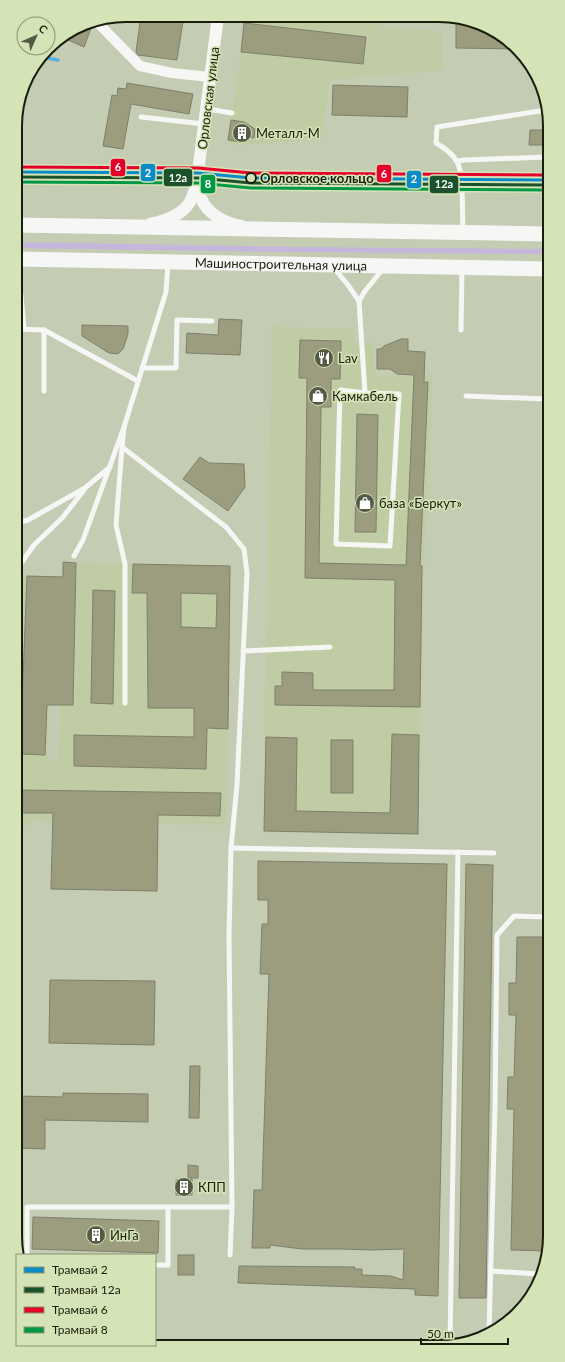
<svg xmlns="http://www.w3.org/2000/svg" width="565" height="1362" viewBox="0 0 565 1362" font-family="Lato,sans-serif">
	<style>
		.built { fill: #c0cca4 }
		.green { fill: #c6b5dd }
		.lines { fill: none; stroke-linecap: round; stroke-linejoin: round }
		.stream { stroke: #59b1de; stroke-width: 3.5 }
		.building { fill: #9c9d7f; stroke: #7d806c; fill-rule: evenodd }
		.service { stroke: #f6f7f4; stroke-width: 5 }
		.minor { stroke: #f6f7f4; stroke-width: 10 }
		.tertiary { stroke: #f6f7f4; stroke-width: 12 }
		.primary { stroke: #f6f7f4; stroke-width: 15 }
		.tram-1-casing { stroke: #d5e4b6; stroke-width: 6 }
		.tram-2-casing { stroke: #d5e4b6; stroke-width: 6 }
		.tram-3-casing { stroke: #d5e4b6; stroke-width: 6 }
		.tram-4-casing { stroke: #d5e4b6; stroke-width: 6 }
		.tram-1 { stroke: #098cc5; stroke-width: 3 }
		.tram-2 { stroke: #1b522b; stroke-width: 3 }
		.tram-3 { stroke: #e4002b; stroke-width: 3 }
		.tram-4 { stroke: #009746; stroke-width: 3 }
		.stop-dot { fill: #d5e4b6; stroke: #191d0c; stroke-width: 2 }
		.labels { text-anchor: middle; stroke-width: 3; stroke-linejoin: round; paint-order: stroke }
		.street-label { font-size: 13px; fill: #191d0c; stroke: #d5e4b6 }
		.poi-label { font-size: 13px; fill: #191d0c; stroke: #d5e4b6; text-anchor: start }
		.stop-label { font-size: 13px; font-weight: bold; fill: #191d0c; stroke: #d5e4b6; text-anchor: start }
		.rim { fill: none; stroke: #191d0c; stroke-width: 2 }
		.line-badge { stroke: #d5e4b6; stroke-width: 1.5 }
		.badge-label { font-size: 11px; text-anchor: middle; font-weight: bold; fill: #fff }
	</style>
	<rect width="100%" height="100%" fill="#c4ccb4"/>
	<g class="built">
		<polygon points="245,16 381,17 379,28 442,31 442,70 330,80 322,139 234,145 228,140 241,56"/>
		<polygon points="272,326 304,328 352,328 355,344 373,343 375,376 432,376 431,426 423,583 419,835 263,832"/>
		<polygon points="63,562 230,566 226,825 28,821 27,825 17,825 17,576 52,577 48,761 58,762"/>
		<polygon points="18,969 23,970 19,1201"/>
	</g>
	<polygon class="green" points="16,242 292,247 547,249 547,254 293,252 16,248"/>
	<g class="lines">
		<polyline class="stream" points="42,57 58,60"/>
	</g>
	<g class="building">
		<polygon points="141,15 183,21 177,60 138,55 136,52"/>
		<polygon points="456,17 460,17 517,47 518,49 456,48"/>
		<polygon points="244,23 366,37 363,64 241,52"/>
		<polygon points="82,24 91,28 84,47 66,39 68,33"/>
		<polygon points="127,83 193,94 189,114 131,104 123,149 103,146 112,95 117,96 118,88 126,89"/>
		<polygon points="333,85 408,87 407,117 332,115"/>
		<polygon points="231,120 244,122 255,129 254,138 242,136 241,142 228,140"/>
		<polygon points="530,130 546,130 546,145 529,145"/>
		<polygon points="219,319 242,320 240,355 186,353 187,333 218,335"/>
		<polygon points="82,325 128,326 128,334 123,349 118,354 109,353 82,336"/>
		<polygon points="401,339 408,339 408,351 425,352 424,382 428,382 420,566 422,566 420,707 275,705 275,686 282,686 282,672 313,673 313,690 394,690 395,580 305,578 307,378 299,378 300,340 341,341 340,379 331,379 331,407 321,407 319,563 406,565 414,375 397,374 390,369 377,369 377,349 381,349 384,346"/>
		<polygon points="357,414 378,415 376,532 355,532"/>
		<polygon points="200,457 209,463 244,464 245,487 228,511 183,479"/>
		<polygon points="63,562 76,563 73,705 47,705 45,755 20,754 27,576 63,577"/>
		<path d="M133,564L230,566L228,729L207,728L206,769L74,766V735L194,737V708H148L147,593H132ZM181,593L217,594L216,628L181,627Z"/>
		<polygon points="93,590 115,591 113,704 91,703"/>
		<polygon points="392,734 419,735 418,834 264,831 266,737 297,738 296,811 390,813"/>
		<rect x="331" y="740" width="22" height="53"/>
		<polygon points="22,790 221,793 220,816 158,815 157,891 51,889 53,813 22,813"/>
		<polygon points="258,861 447,864 438,1296 415,1295 415,1289 238,1283 239,1266 355,1267 354,1269 362,1269 362,1275 391,1276 403,1280 404,1249 372,1250 341,1249 302,1249 270,1245 270,1248 252,1248 254,1190 262,1190 269,974 260,974 262,924 268,924 268,900 258,900"/>
		<polygon points="466,864 493,865 486,1298 459,1298"/>
		<polygon points="517,937 549,937 550,1243 547,1251 511,1250 514,1109 507,1109 508,1077 514,1077 516,1015 509,1015 509,983 516,983"/>
		<polygon points="50,980 155,981 154,1045 49,1043"/>
		<polygon points="190,1066 200,1066 199,1118 189,1118"/>
		<polygon points="63,1093 148,1094 148,1122 45,1120 45,1149 18,1148 18,1096 63,1097"/>
		<polygon points="188,1165 198,1166 198,1178 188,1178"/>
		<polygon points="192,1179 192,1195 176,1195 176,1180"/>
		<polygon points="33,1217 159,1221 158,1253 32,1249"/>
		<rect x="178" y="1255" width="16" height="20"/>
	</g>
	<g class="lines">
		<g class="service">
			<polyline points="207,109 232,113"/>
			<polyline points="141,117 204,124"/>
			<polyline points="457,161 464,160 546,157"/>
			<path d="M463,231C462,216 464,173 457,162C453,154 443,147 436,143L437,127L546,110"/>
			<polyline points="334,268 348,285 359,301 365,393 399,394 390,546 336,544 340,390 365,393"/>
			<polyline points="16,279 21,295 24,329"/>
			<polyline points="359,301 365,291 382,270"/>
			<polyline points="16,329 44,330 138,381"/>
			<polyline points="44,330 44,391"/>
			<polyline points="461,330 462,269"/>
			<polyline points="142,368 176,368 177,320 212,321"/>
			<polyline points="466,396 547,399"/>
			<polyline points="124,427 122,447 226,527 244,549 247,573 237,785 231,848 229,936 232,1207 230,1255"/>
			<polyline points="122,447 116,525 125,564 125,703"/>
			<polyline points="16,523 28,520 85,488 110,467"/>
			<polyline points="74,556 83,540 124,427 166,292 168,263"/>
			<polyline points="17,569 34,545 63,517 84,490"/>
			<polyline points="243,651 330,647"/>
			<polyline points="231,848 494,853"/>
			<polyline points="27,1255 27,1207 232,1207"/>
			<polyline points="155,1265 168,1265 168,1207"/>
			<polyline points="491,1271 538,1274"/>
			<polyline points="489,1333 495,1108 497,935 514,916 549,917"/>
			<polyline points="450,1343 458,852"/>
		</g>
		<polyline class="minor" points="96,21 140,66 172,73 210,77"/>
		<g class="tertiary">
			<path d="M218,16L197,180C199,186 199,193 201,198C207,214 225,223 241,226"/>
			<path d="M150,224C165,221 181,216 190,202C193,196 195,188 197,181"/>
		</g>
		<g class="primary">
			<polyline points="16,225 547,234"/>
			<path id="s1" d="M16,259L547,269"/>
		</g>
		<defs>
			<polyline id="tram-1" points="15,172 198,173 251,178 547,180"/>
			<polyline id="tram-2" points="15,177 198,178 251,183 547,185"/>
			<polyline id="tram-3" points="15,167 198,168 251,173 547,175"/>
			<polyline id="tram-4" points="15,182 198,183 251,188 547,190"/>
		</defs>
		<use href="#tram-1" class="tram-1-casing"/>
		<use href="#tram-2" class="tram-2-casing"/>
		<use href="#tram-3" class="tram-3-casing"/>
		<use href="#tram-4" class="tram-4-casing"/>
		<use href="#tram-1" class="tram-1"/>
		<use href="#tram-2" class="tram-2"/>
		<use href="#tram-3" class="tram-3"/>
		<use href="#tram-4" class="tram-4"/>
	</g>
	<defs>
		<symbol id="building-disc" viewBox="-11 -11 22 22"><circle r="9.5" fill="#555a47" stroke="#d5e4b6"/><path d="M-4-6H4V6H1V3H-1V6H-4ZM-2.5-4.3h1.7v1.8h-1.7ZM.8-4.3h1.7v1.8H.8ZM-2.5-1h1.7V.8h-1.7ZM.8-1h1.7V.8H.8Z" fill="#fff"/></symbol>
		<symbol id="restaurant-disc" viewBox="-11 -11 22 22"><circle r="9.5" fill="#555a47" stroke="#d5e4b6"/><path d="M-5-6h1v4h1v-4h1v4h1v-4h1v5L-1.5 .5V6h-2V.5L-5-1ZM5-6V6H3V1.5H1.5Q1.5-4 5-6Z" fill="#fff"/></symbol>
		<symbol id="shop-disc" viewBox="-11 -11 22 22"><circle r="9.5" fill="#555a47" stroke="#d5e4b6"/><path d="M-5-2.5h2.3a2.7 3.5 0 0 1 5.4 0H5L5.5 6h-11ZM-1.5-2.5h3a1.5 2.3 0 0 0-3 0Z" fill="#fff"/></symbol>
	</defs>
	<g fill-rule="evenodd">
		<use href="#building-disc" x="231" y="122" width="22" height="22"/>
		<use href="#restaurant-disc" x="313" y="347" width="22" height="22"/>
		<use href="#shop-disc" x="307" y="385" width="22" height="22"/>
		<use href="#shop-disc" x="354" y="492" width="22" height="22"/>
		<use href="#building-disc" x="173" y="1176" width="22" height="22"/>
		<use href="#building-disc" x="85" y="1224" width="22" height="22"/>
	</g>
	<circle class="stop-dot" cx="251" cy="178" r="5"/>
	<g class="labels">
		<g class="street-label">
			<text transform="translate(208 98) rotate(-83)" y="5">Орловская улица</text>
			<text dy="5" stroke="none"><textPath href="#s1" startOffset="265">Машиностроительная улица</textPath></text>
		</g>
		<g class="poi-label">
			<text x="256" y="138">Металл-М</text>
			<text x="338" y="363">Lav</text>
			<text x="332" y="401">Камкабель</text>
			<text x="379" y="508">база «Беркут»</text>
			<text x="198" y="1192">КПП</text>
			<text x="110" y="1240">ИнГа</text>
		</g>
		<g class="stop-label">
			<text x="260" y="183">Орловское кольцо</text>
		</g>
	</g>
	<path d="M0 0H565V1362H0ZM126 22H439A104 104 0 0 1 543 126V1236A104 104 0 0 1 439 1340H126A104 104 0 0 1 22 1236V126A104 104 0 0 1 126 22Z" fill="#d5e4b6" fill-rule="evenodd"/>
	<path class="rim" d="M126 22H439A104 104 0 0 1 543 126V1236A104 104 0 0 1 439 1340H126A104 104 0 0 1 22 1236V126A104 104 0 0 1 126 22Z"/>
	<g class="line-badge">
		<rect x="110" y="158" width="16" height="19" rx="4" fill="#e4002b"/>
		<rect x="140" y="163" width="16" height="19" rx="4" fill="#098cc5"/>
		<rect x="376" y="164" width="16" height="19" rx="4" fill="#e4002b"/>
		<rect x="163" y="168" width="30" height="19" rx="4" fill="#1b522b"/>
		<rect x="406" y="170" width="16" height="19" rx="4" fill="#098cc5"/>
		<rect x="200" y="174" width="16" height="20" rx="4" fill="#009746"/>
		<rect x="429" y="175" width="30" height="19" rx="4" fill="#1b522b"/>
	</g>
	<g class="badge-label">
		<text x="118" y="171">6</text>
		<text x="148" y="177">2</text>
		<text x="384" y="178">6</text>
		<text x="178" y="182">12а</text>
		<text x="414" y="183">2</text>
		<text x="208" y="188">8</text>
		<text x="444" y="188">12а</text>
	</g>
	<rect x="16" y="1254" width="140" height="92" fill="#d5e4b6" stroke="#8a9472"/>
	<rect x="24" y="1267" width="20" height="6" fill="#098cc5" stroke="#8a9472"/>
	<text x="52" y="1274" font-size="12" fill="#191d0c">Трамвай 2</text>
	<rect x="24" y="1287" width="20" height="6" fill="#1b522b" stroke="#8a9472"/>
	<text x="52" y="1294" font-size="12" fill="#191d0c">Трамвай 12а</text>
	<rect x="24" y="1307" width="20" height="6" fill="#e4002b" stroke="#8a9472"/>
	<text x="52" y="1314" font-size="12" fill="#191d0c">Трамвай 6</text>
	<rect x="24" y="1327" width="20" height="6" fill="#009746" stroke="#8a9472"/>
	<text x="52" y="1334" font-size="12" fill="#191d0c">Трамвай 8</text>
	<g transform="translate(36 36) rotate(45)"><circle r="19" fill="#d5e4b6" stroke="#8a9472"/>
	<path d="M0-3L7 15L0 10L-7 15Z" fill="#555a47"/>
	<text y="-6" font-size="11" font-weight="bold" text-anchor="middle" fill="#191d0c">С</text>
	</g>
	<path d="M421 1338v6h87v-6" fill="none" stroke="#191d0c" stroke-width="2"/>
	<text x="427" y="1338" font-size="12" fill="#191d0c" stroke="#d5e4b6" stroke-width="3" paint-order="stroke">50 m</text>
</svg>
